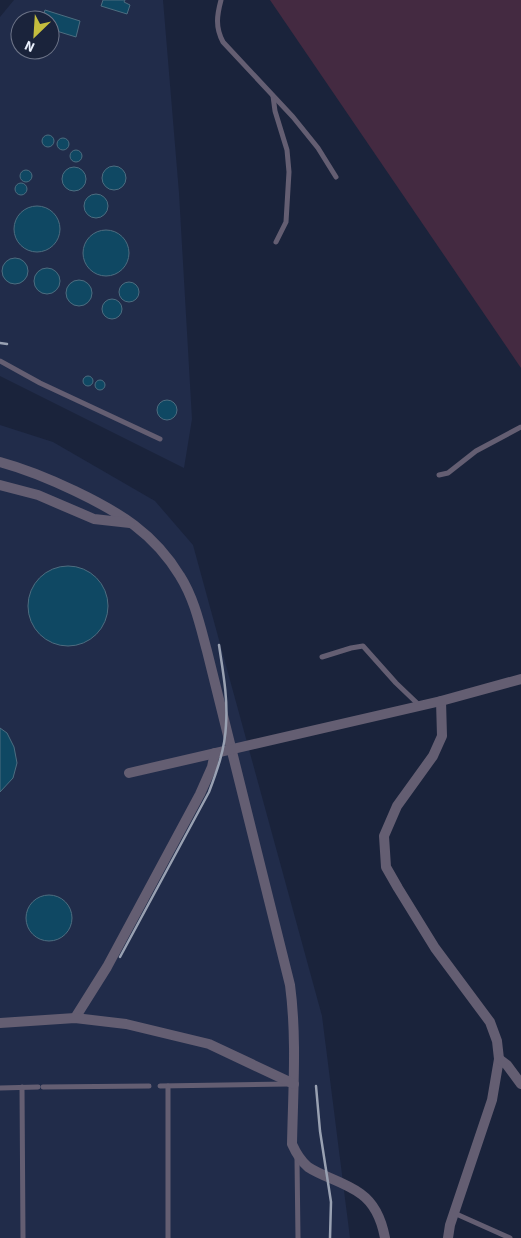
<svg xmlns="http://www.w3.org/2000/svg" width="521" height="1238" viewBox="0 0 521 1238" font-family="'Source Sans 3',sans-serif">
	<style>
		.built { fill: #212c4a; fill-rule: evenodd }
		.grass { fill: #442a41 }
		.building { fill: #0f4863; stroke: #4d6d80 }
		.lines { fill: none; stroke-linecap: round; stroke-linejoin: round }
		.service { stroke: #645e72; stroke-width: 5 }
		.minor { stroke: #645e72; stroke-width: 10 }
		.rail { stroke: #99a1b2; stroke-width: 2.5 }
	</style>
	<rect width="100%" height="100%" fill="#1a233b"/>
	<g class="built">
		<path d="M14,0H163L179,193L192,419L184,468L0,376V17ZM20,20H50V50H20Z"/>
		<polygon points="0,425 53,442 155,501 193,545 322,1016 350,1238 0,1238"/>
	</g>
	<polygon class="grass" points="270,0 521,0 521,368"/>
	<g class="building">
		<polygon points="103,0 125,0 124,2 130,5 127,14 101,6"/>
		<polygon points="45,10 80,21 76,37 50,29 50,20 42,20"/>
		<circle cx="48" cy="141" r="6"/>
		<circle cx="63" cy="144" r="6"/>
		<circle cx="76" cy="156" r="6"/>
		<circle cx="114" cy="178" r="12"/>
		<circle cx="74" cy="179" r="12"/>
		<circle cx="26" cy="176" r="6"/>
		<circle cx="21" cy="189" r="6"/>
		<circle cx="96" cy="206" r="12"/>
		<circle cx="37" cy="229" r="23"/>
		<circle cx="106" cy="253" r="23"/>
		<circle cx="15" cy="271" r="13"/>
		<circle cx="47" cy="281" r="13"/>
		<circle cx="79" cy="293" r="13"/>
		<circle cx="129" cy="292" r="10"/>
		<circle cx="112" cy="309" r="10"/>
		<circle cx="88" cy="381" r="5"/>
		<circle cx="100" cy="385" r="5"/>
		<circle cx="167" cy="410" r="10"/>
		<circle cx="68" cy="606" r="40"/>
		<polygon points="0,728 7,733 14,747 17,763 13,778 0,792"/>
		<circle cx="49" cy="918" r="23"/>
	</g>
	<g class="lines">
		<g class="service">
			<path d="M221,0C217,15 215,27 223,42L293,117L318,148L336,177"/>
			<polyline points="273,96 275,111 287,150 289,172 286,222 276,242"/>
			<polyline points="0,361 40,383 160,439"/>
			<polyline points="439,475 448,473 476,451 521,427"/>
			<polyline points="322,657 351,648 363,646 396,683 419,705"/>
			<polyline points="160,1086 288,1084"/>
			<polyline points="22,1087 23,1238"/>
			<polyline points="43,1087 149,1086"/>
			<polyline points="0,1088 38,1087"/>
			<polyline points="297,1159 298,1238"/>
			<polyline points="454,1213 510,1238"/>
			<polyline points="168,1238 168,1086"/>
		</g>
		<g class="minor">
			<path d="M0,462C26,469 50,479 75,491C119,512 154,533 180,576C194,598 200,625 207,651L290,985C297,1037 293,1092 292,1144C296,1153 301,1161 308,1167C323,1177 345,1182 361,1194C375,1204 382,1222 385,1238"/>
			<polyline points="0,485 38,495 94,519 130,523"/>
			<polyline points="441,701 442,736 433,756 397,806 384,836 386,867 398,888 435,948 490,1022 497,1041 499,1059 492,1100 450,1225 448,1238"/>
			<polyline points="129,773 441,701 521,679"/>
			<polyline points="75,1018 107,967 200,794 212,767 215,753"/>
			<polyline points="0,1023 75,1018 126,1024 209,1044 294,1084"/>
			<polyline points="499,1059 507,1065 521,1084"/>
		</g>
		<g class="rail">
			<polyline points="0,343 7,344"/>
			<path d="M120,957L209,792C217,771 225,749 226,725C228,698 223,672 219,645"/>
			<polyline points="316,1086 320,1131 331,1202 330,1238"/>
		</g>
	</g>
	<g transform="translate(35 35) rotate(205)"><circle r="24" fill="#1a233b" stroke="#6e7589"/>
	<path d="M0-4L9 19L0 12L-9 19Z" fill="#c4bd3e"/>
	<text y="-8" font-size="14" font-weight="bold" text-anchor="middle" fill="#ebf1fe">N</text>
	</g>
</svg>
